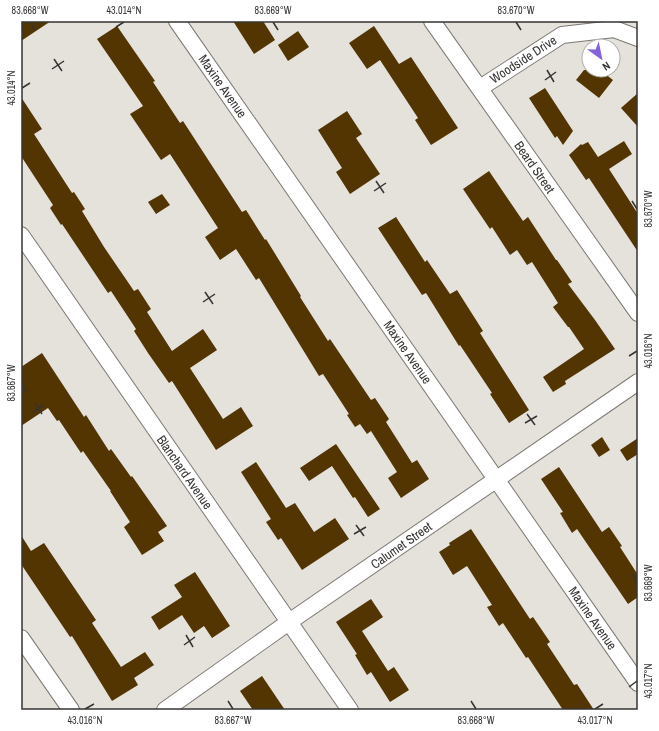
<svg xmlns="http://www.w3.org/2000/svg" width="659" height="731" viewBox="0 0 659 731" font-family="'Archivo Narrow',sans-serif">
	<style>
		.building { fill: #523500 }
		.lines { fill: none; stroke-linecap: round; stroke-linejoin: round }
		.minor-casing { stroke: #7d7974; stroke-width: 18 }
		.minor { stroke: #fff; stroke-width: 16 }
		.ticks { fill: none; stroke: #363432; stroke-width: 1.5 }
		.labels { text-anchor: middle; stroke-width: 4; stroke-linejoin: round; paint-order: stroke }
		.street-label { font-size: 13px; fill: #363432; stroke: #fff }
		.neatline { fill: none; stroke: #363432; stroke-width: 1.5 }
		.ticks-label { font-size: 10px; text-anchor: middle; fill: #363432 }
	</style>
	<rect width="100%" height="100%" fill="#e5e1db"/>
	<g class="building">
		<polygon points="21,21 51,21 21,41"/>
		<polygon points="233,21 263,21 275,40 254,54"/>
		<polygon points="117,26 155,81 153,82 180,123 183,121 242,212 246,210 265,240 266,239 301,296 300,297 328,341 330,339 371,400 375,398 389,419 386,422 412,463 417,460 429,479 401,498 388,478 397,472 371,431 367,434 360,424 355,427 347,415 349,414 323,374 319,376 259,278 256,280 236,249 220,260 205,237 218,228 170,154 161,160 130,114 143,106 97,39"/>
		<polygon points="374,26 399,64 411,57 458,128 431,145 415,120 418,118 380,60 367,69 349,43"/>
		<polygon points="298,31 309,47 288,61 278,45"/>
		<polygon points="584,70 600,70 613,80 599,98 576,80"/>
		<polygon points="545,88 573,131 563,145 557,136 555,138 529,98"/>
		<polygon points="638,93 638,127 621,108"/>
		<polygon points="21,97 42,129 34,134 72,193 74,192 85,209 82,211 104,247 134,291 138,289 151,309 147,312 172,351 203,329 217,350 190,368 223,419 241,407 253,426 216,450 172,381 169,383 148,353 134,331 136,329 111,291 108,293 62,224 61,225 50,208 53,205 21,156"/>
		<polygon points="347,111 362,134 356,138 380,174 350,194 336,172 342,168 318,130"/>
		<polygon points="624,141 632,154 609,169 638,214 638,252 589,178 586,180 569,155 581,144 582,145 588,142 598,157"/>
		<polygon points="489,171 523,221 528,217 556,260 557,260 572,282 568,284 595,320 615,349 565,381 566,384 553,392 543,377 584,349 569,327 568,327 553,307 558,303 532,262 527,265 517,250 510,255 492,227 490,229 463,189"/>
		<polygon points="162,194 170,205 156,214 148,202"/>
		<polygon points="396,217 425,262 427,260 450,294 457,290 483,331 480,333 529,410 509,423 490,394 492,393 460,345 459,346 426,293 422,295 378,228"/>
		<polygon points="42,353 84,417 86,415 109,451 111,449 131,477 132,476 167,526 158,532 164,541 142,555 124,527 130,522 110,491 111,491 83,451 81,453 59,420 57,421 48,408 21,426 21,367"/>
		<polygon points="602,437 610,450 599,457 591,445"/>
		<polygon points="638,438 638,454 627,461 620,450"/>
		<polygon points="336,444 380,509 368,517 355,497 353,498 332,466 309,481 300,468"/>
		<polygon points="256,462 286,508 295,503 314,532 335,518 349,539 302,570 281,538 278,540 266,522 271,519 241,472"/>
		<polygon points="559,467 602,532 609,527 622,546 620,547 638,575 638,597 628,604 577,529 572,533 560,513 563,512 541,479"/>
		<polygon points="471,529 530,619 533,617 550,642 547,644 574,685 577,684 594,710 563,710 528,657 526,658 503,623 499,626 487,607 492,605 467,566 453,575 439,552 450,545 449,543"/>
		<polygon points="21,535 31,551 44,543 96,620 92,623 121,667 145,652 154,665 134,678 138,685 112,701 72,636 70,637 21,564"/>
		<polygon points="195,572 230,626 212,638 204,626 194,633 182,615 159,630 151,617 182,597 174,585"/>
		<polygon points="371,599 383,617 362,631 388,671 394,667 409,690 390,702 371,672 367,675 355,655 357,654 336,622"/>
		<polygon points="262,676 285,710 253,710 240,691"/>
	</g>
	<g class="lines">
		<defs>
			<g id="minor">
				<polyline points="177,21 638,683"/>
				<polyline points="432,21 638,313"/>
				<polyline points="480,88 562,35 614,29 638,38"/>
				<polyline points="21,235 350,710"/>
				<polyline points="21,638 71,710"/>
				<polyline points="165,710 289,622 638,382"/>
			</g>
		</defs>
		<use href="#minor" class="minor-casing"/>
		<use href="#minor" class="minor"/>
	</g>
	<path class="ticks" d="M30,22L35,30M273,22L278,30M516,22L521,30M116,27L124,22M54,59L62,71M52,69L64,61M547,70L554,82M545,80L556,72M22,88L30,83M376,181L384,193M374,191L386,183M632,201L637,209M205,292L213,304M203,302L215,294M629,356L637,351M22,383L27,392M35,403L42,414M33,412L44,405M527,414L535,425M525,423L537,416M356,525L364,536M354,534L366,527M632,574L637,583M186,635L193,647M184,645L195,637M629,687L637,681M228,701L233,709M471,701L476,709M85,709L94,704M595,709L603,704"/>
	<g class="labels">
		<g class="street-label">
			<text transform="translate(523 59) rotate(-33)" y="5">Woodside Drive</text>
			<text transform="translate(223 86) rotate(55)" y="5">Maxine Avenue</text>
			<text transform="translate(535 167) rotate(55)" y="5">Beard Street</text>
			<text transform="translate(408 352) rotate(55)" y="5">Maxine Avenue</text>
			<text transform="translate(185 472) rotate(55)" y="5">Blanchard Avenue</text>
			<text transform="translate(401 545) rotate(-35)" y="5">Calumet Street</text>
			<text transform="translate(593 618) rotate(55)" y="5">Maxine Avenue</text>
		</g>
	</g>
	<rect width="659" height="731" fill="none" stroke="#ffffff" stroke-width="44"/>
	<g transform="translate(601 58) rotate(147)"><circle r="19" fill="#ffffff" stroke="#afaead"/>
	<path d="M0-3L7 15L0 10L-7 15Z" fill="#8562dd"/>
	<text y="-6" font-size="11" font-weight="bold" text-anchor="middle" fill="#363432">N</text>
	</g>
	<rect x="22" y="22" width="615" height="687" class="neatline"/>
	<g class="ticks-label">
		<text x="30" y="14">83.668°W</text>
		<text x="124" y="14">43.014°N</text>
		<text x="273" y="14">83.669°W</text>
		<text x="516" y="14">83.670°W</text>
		<text transform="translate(11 88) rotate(-90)" y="4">43.014°N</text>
		<text transform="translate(648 209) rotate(-90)" y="4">83.670°W</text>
		<text transform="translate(648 351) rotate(-90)" y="4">43.016°N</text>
		<text transform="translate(11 383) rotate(-90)" y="4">83.667°W</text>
		<text transform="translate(648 583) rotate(-90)" y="4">83.669°W</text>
		<text transform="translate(648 681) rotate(-90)" y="4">43.017°N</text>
		<text x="85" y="724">43.016°N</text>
		<text x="233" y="724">83.667°W</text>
		<text x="476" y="724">83.668°W</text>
		<text x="595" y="724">43.017°N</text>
	</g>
</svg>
